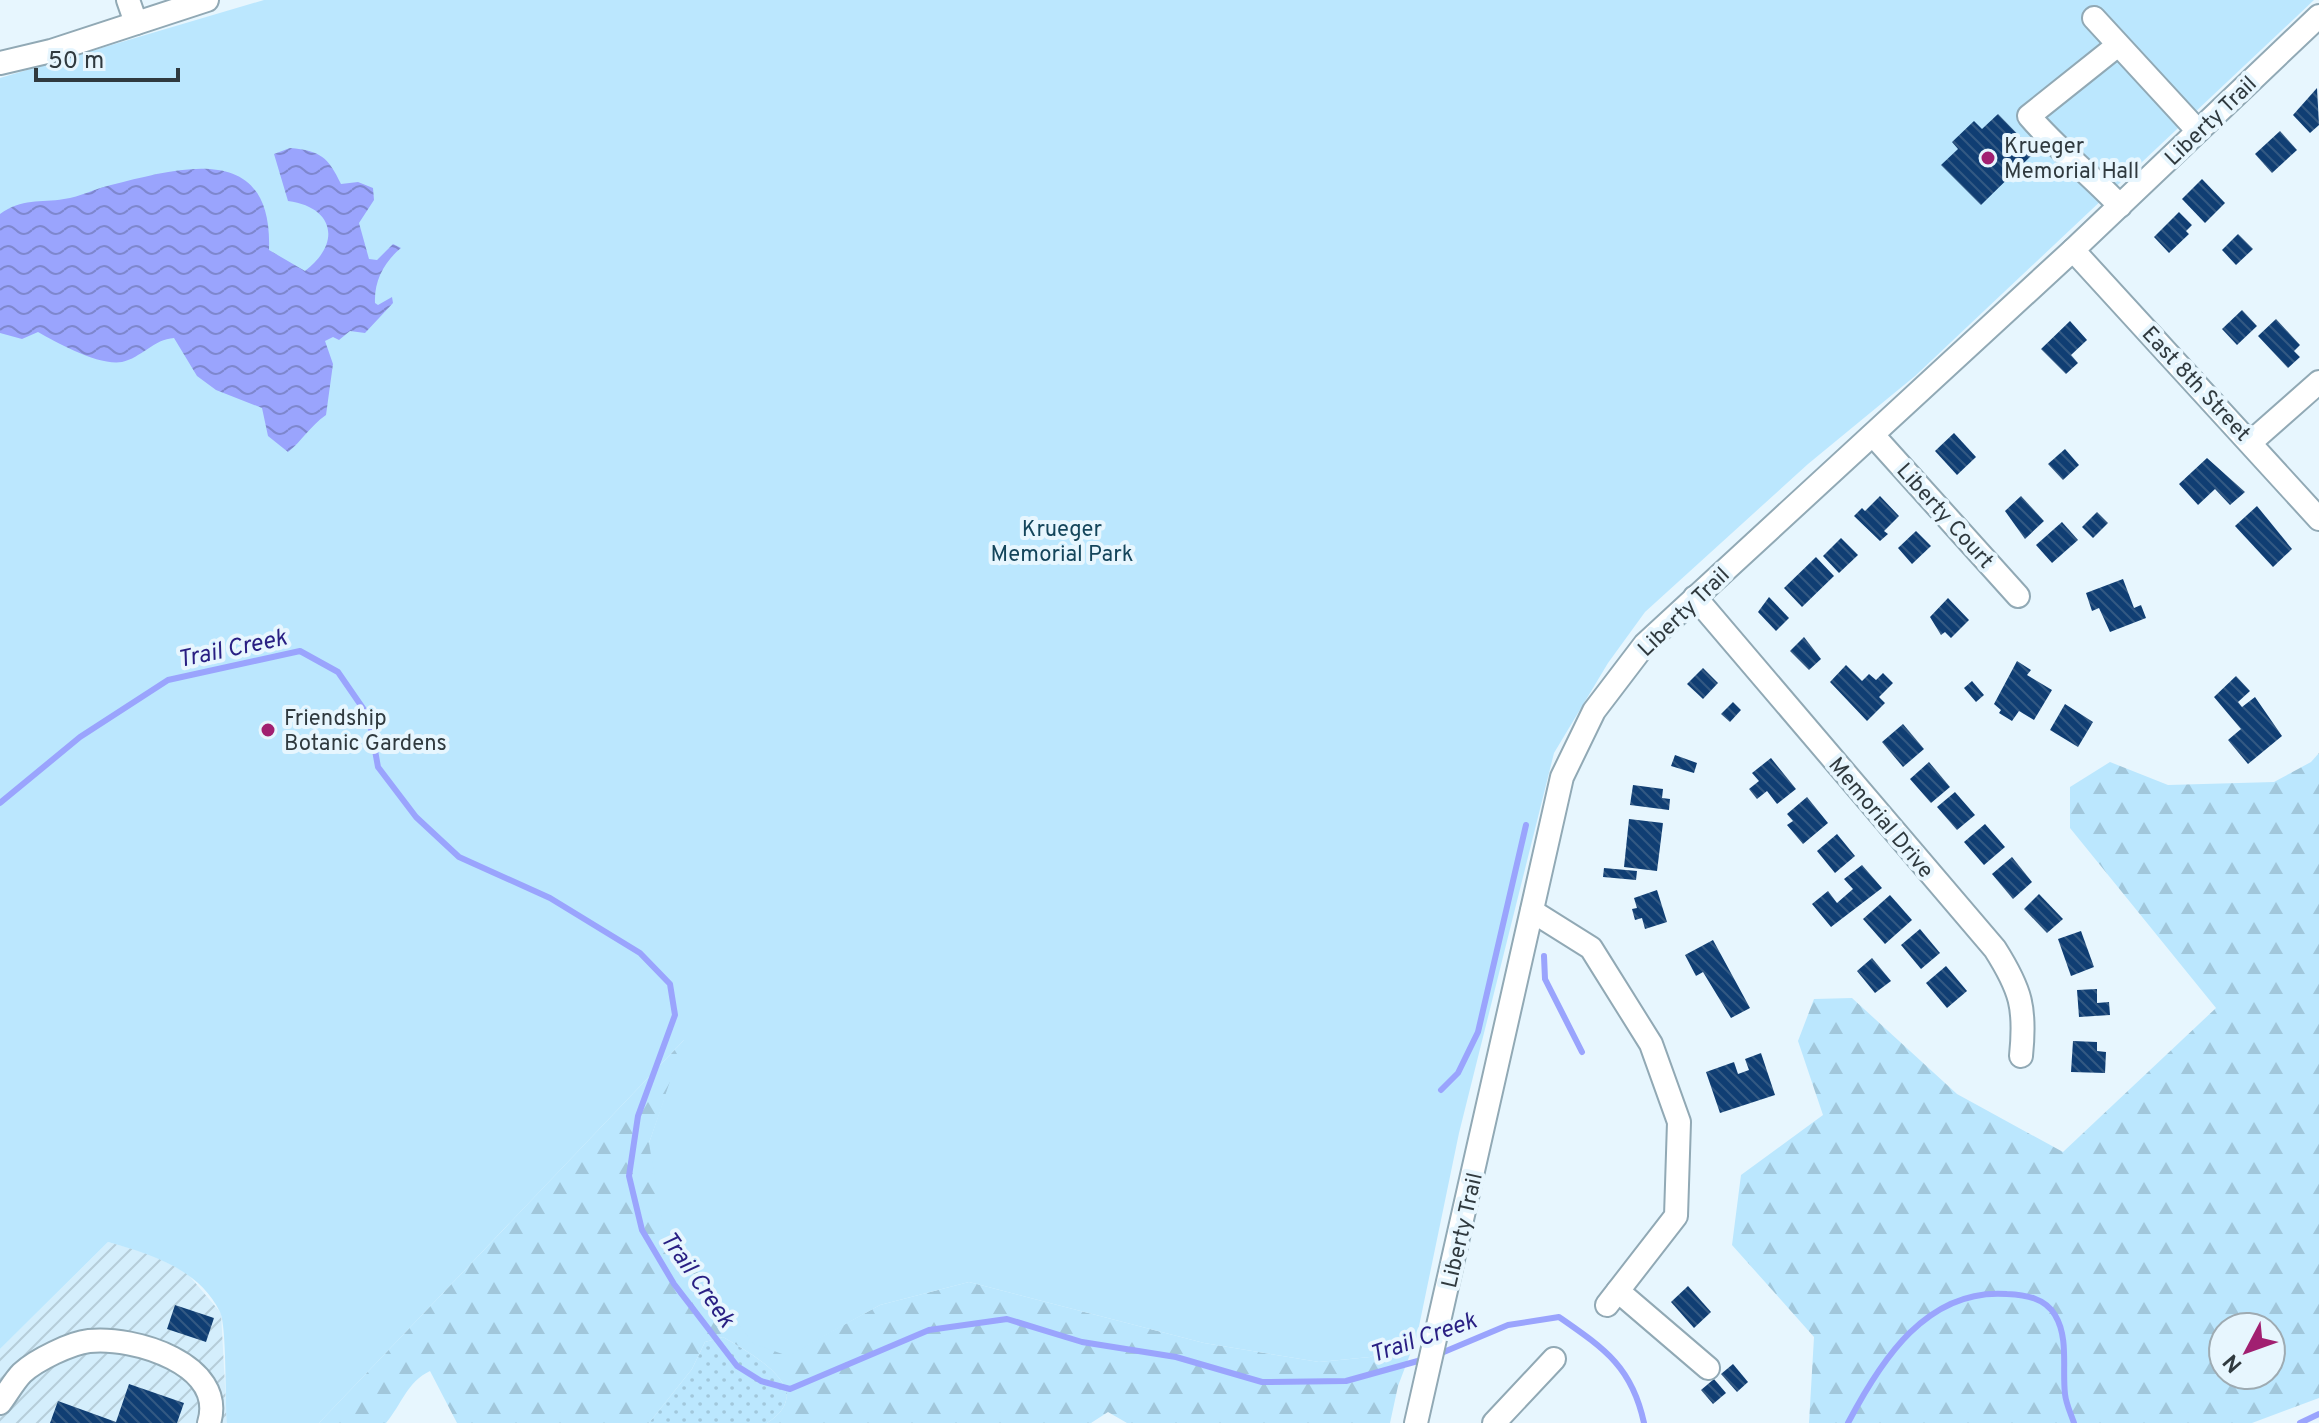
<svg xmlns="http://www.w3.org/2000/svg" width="2319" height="1423" viewBox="0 0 2319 1423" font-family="Overpass,sans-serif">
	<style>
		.industrial { fill: url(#industrial-furrows) }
		.grass { fill: url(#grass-dots) }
		.forest { fill: url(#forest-firs); fill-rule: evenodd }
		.park { fill: #bbe7fe }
		.water { fill: url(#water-waves) }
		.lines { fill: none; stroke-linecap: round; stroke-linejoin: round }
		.stream { stroke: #9aa4fd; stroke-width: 6 }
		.building { fill: url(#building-back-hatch) }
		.minor-casing { stroke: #91a9b5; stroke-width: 26 }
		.minor { stroke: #fff; stroke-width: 22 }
		.poi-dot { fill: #a12071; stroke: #e7f6fe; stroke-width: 3 }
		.labels { text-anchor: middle; stroke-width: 8; stroke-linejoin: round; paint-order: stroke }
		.street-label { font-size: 22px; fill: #303a3f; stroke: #e7f6fe }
		.poi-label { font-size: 22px; fill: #303a3f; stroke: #e7f6fe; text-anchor: start }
		.park-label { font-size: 22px; fill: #14455b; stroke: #e7f6fe }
		.water-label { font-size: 24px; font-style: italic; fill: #291f83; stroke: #e7f6fe }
	</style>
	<defs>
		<pattern id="industrial-furrows" width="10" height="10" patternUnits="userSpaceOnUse" patternTransform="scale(2)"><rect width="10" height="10" fill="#d4eefc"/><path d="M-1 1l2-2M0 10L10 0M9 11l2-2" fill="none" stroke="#b6cdd9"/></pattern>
		<pattern id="grass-dots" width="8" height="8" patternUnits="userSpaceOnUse" patternTransform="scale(2)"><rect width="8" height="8" fill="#bbe7fe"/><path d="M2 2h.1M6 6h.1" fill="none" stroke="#a1c7db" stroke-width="1.8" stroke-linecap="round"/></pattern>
		<pattern id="forest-firs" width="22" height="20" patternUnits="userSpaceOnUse" patternTransform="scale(2)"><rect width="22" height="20" fill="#bbe7fe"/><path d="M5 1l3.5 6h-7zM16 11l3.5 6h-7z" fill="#a1c7db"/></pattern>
		<pattern id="water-waves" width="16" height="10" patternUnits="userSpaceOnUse" patternTransform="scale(2)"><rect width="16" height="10" fill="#9aa4fd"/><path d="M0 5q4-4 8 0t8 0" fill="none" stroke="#7e87ce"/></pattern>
		<pattern id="building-back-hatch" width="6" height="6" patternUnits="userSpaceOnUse" patternTransform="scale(2)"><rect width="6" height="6" fill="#103e73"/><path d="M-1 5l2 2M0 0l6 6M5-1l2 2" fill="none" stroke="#335983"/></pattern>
	</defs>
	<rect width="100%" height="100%" fill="#e7f6fe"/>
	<polygon class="industrial" points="108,1242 148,1253 186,1272 221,1313 227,1423 0,1423 0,1349"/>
	<path class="grass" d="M723,1337C751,1354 820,1389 767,1423H649L692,1369L705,1342Z"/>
	<g class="forest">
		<path d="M2319,753V1398L2252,1423H1809L1814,1337L1732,1245L1741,1175L1823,1115L1798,1041L1814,999L1852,998L1957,1094L2063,1152L2216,1008L2070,828V787L2110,762L2168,785L2274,782L2311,762ZM2271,1327V1375H2223V1327Z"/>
		<path d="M686,1038L649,1143L788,1355L880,1305L969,1282L1204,1343L1319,1362L1370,1357L1417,1336L1398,1386L1390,1423H1127L1108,1412L1091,1423H767C820,1389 751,1354 723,1337L705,1342L692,1369L649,1423H457L430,1371C407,1382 402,1404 386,1423H319Z"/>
	</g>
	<path class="park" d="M264,0H2314L1915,376L1808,464L1645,612L1608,663L1554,753L1459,1133L1417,1336L1370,1357L1319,1362L1204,1343L969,1282L880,1305L788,1356L754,1344L663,1227L649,1143L684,1040L319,1423H227C225,1401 227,1327 220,1312C199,1269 151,1254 108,1242L0,1349V78Z"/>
	<path class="water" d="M290,148C321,151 328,157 341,184L358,182L373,188L374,200L359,223L369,259L377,260L393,244L401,248C385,261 374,280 375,303L378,305L392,297L393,303L365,333L350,331L339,340L333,337L325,341L333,364L326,415C310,426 302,441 288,452L268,436L262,408L216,390L197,376L174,338C154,339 141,358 122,362C99,366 57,343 38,332L22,339L0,333V214C22,198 40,203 64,199C80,197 96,188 111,185C182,167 273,141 269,250L305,271C342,243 334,207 288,201L274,154Z"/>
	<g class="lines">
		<g class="stream">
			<polyline points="0,803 80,737 168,680 300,651 338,672 369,717 378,767 416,817 459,857 550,898 640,953 670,984 675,1015 638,1116 629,1176 642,1230 674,1284 737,1366 761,1381 790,1389 929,1330 1007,1319 1082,1342 1176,1357 1262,1382 1346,1381 1425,1359"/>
			<polyline points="1544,956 1545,979 1582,1052"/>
			<polyline points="1441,1090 1458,1073 1478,1032 1526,825"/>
			<path d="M1439,1354L1508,1325L1559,1317C1605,1349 1632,1367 1644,1423"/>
			<path d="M1848,1423C1881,1360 1927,1288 2007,1294C2026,1295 2045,1298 2055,1315C2069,1338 2062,1369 2065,1394C2066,1404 2071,1414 2074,1423"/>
			<polyline points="2300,1423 2319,1414"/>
		</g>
	</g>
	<g class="building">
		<polygon points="2317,88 2319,125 2310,133 2293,115"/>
		<polygon points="1998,114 2035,152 1981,205 1941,165 1958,149 1952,142 1974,121 1982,129"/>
		<polygon points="2280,131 2297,150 2272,173 2255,154"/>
		<polygon points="2202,179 2225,203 2205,223 2182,199"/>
		<polygon points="2179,212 2192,225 2186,231 2189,234 2169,253 2154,237"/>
		<polygon points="2238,234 2253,249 2236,265 2222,250"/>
		<polygon points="2242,310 2257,326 2237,345 2222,329"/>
		<polygon points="2276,319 2300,345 2294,351 2300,357 2288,368 2258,336"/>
		<polygon points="2070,321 2087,340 2071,355 2078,363 2066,374 2041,349"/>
		<polygon points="1954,433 1976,457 1957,475 1935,451"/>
		<polygon points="2065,449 2079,465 2063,480 2048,464"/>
		<polygon points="2207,458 2245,492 2230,505 2215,489 2198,505 2179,484"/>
		<polygon points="1880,496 1899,516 1884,531 1888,534 1880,541 1854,516 1862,508 1865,511"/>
		<polygon points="2021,496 2044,521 2025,539 2005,511"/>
		<polygon points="2257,506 2292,549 2273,567 2235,526"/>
		<polygon points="2097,512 2108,523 2093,538 2082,527"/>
		<polygon points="2062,522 2078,540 2052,563 2036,545"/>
		<polygon points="1916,531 1931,546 1912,564 1898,548"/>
		<polygon points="1841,538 1858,555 1839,573 1823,556"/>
		<polygon points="1816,557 1834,576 1802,607 1784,588"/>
		<polygon points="2123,579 2134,608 2141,605 2146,618 2110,632 2099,608 2092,611 2086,593"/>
		<polygon points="1769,597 1789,618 1776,631 1758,612"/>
		<polygon points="1948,598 1969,620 1951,638 1945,632 1941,635 1930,617"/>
		<polygon points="1804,637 1821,659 1809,670 1790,651"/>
		<polygon points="2017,661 2031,670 2027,675 2052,690 2034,720 2019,711 2012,721 1999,713 2001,710 1994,704"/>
		<polygon points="1846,665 1862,681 1869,674 1876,680 1883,673 1893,683 1879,697 1885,703 1867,721 1830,682"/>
		<polygon points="1703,668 1718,683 1703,699 1687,684"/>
		<polygon points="2236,676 2250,691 2238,702 2242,707 2255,697 2282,736 2248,764 2228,740 2241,729 2214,697"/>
		<polygon points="1972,681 1984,695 1976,702 1964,688"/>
		<polygon points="1733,702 1741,710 1730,722 1721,714"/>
		<polygon points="2065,704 2093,722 2078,747 2050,730"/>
		<polygon points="1903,724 1924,749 1903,767 1882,742"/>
		<polygon points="1675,755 1697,763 1694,773 1671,766"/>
		<polygon points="1771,758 1796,789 1777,804 1767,791 1757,799 1749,789 1759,781 1752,773"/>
		<polygon points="1929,762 1950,787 1931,803 1910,779"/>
		<polygon points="1633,785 1663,789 1662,798 1670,799 1669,810 1630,805"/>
		<polygon points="1955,792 1975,815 1957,830 1937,807"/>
		<polygon points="1807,797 1828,823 1803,844 1787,825 1793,821 1787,814"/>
		<polygon points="1629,819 1663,823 1657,871 1624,867"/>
		<polygon points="1985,824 2005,847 1984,865 1964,842"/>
		<polygon points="1837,834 1855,856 1835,873 1817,851"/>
		<polygon points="2012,857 2032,882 2013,899 1992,874"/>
		<polygon points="1862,865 1882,888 1831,927 1812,904 1828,891 1837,903 1853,889 1844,879"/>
		<polygon points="1604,868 1637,871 1636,880 1603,877"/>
		<polygon points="1657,890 1667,922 1645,929 1642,918 1635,920 1632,909 1637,908 1634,898"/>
		<polygon points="2039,894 2063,919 2047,933 2024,909"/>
		<polygon points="1890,895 1912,920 1885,944 1863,919"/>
		<polygon points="1920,929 1940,953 1921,969 1901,945"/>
		<polygon points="2081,931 2094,967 2071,976 2058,939"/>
		<polygon points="1713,940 1750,1008 1731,1018 1703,972 1696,976 1685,955"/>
		<polygon points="1872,958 1891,981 1875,993 1857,971"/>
		<polygon points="1946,966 1967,991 1947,1008 1926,983"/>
		<polygon points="2097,989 2097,1003 2109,1002 2110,1015 2079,1017 2077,990"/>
		<polygon points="2073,1041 2097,1042 2097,1051 2106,1052 2105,1073 2071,1072"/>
		<polygon points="1761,1053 1775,1095 1720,1113 1706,1072 1734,1062 1738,1074 1749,1070 1745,1059"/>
		<polygon points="1688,1286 1711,1312 1694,1328 1671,1302"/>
		<polygon points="175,1305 214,1318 206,1342 167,1329"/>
		<polygon points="1733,1364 1748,1382 1737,1392 1721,1374"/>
		<polygon points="1714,1379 1726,1393 1713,1404 1701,1390"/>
		<polygon points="129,1384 184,1403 177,1423 50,1423 58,1401 116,1422"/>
	</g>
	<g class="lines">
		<defs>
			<g id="minor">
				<polyline points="128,0 136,23"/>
				<polyline points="2094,18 2198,131"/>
				<path d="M2118,45L2029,116C2057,149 2090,174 2120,206"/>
				<polyline points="0,63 51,51 207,0"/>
				<polyline points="2073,250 2319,519"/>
				<polyline points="1873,435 2018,596"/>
				<polyline points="2251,442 2319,382"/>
				<path d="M1695,597L1995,949C2021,990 2026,1008 2021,1056"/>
				<polyline points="1532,911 1591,948 1651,1044 1679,1122 1676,1216 1607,1305"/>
				<polyline points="1618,1291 1708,1368"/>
				<path d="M0,1403C7,1394 14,1381 22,1373C36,1360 71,1343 89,1341C133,1336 227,1364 209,1423"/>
				<polyline points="1416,1423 1562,777 1594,711 1645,644 2073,250 2319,16"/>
				<polyline points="1494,1423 1554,1359"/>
			</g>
		</defs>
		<use href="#minor" class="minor-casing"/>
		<use href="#minor" class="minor"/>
	</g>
	<g class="poi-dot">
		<circle cx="1988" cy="158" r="8"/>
		<circle cx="268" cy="730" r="8"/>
	</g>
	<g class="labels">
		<g class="street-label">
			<text transform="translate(2210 120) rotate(-44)" y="8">Liberty Trail</text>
			<text transform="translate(2197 383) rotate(47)" y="8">East 8th Street</text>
			<text transform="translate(1946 515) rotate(48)" y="8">Liberty Court</text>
			<text transform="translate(1683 611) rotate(-44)" y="8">Liberty Trail</text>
			<text transform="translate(1882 817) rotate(50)" y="8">Memorial Drive</text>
			<text transform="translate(1461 1230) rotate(-77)" y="8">Liberty Trail</text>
		</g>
		<g class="poi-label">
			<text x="2004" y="153">Krueger<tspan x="2004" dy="25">Memorial Hall</tspan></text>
			<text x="284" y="725">Friendship<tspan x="284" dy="25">Botanic Gardens</tspan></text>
		</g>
		<g class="park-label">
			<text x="1062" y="536">Krueger<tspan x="1062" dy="25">Memorial Park</tspan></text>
		</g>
		<g class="water-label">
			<text transform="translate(232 648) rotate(-12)" y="8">Trail Creek</text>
			<text transform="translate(698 1279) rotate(55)" y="8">Trail Creek</text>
			<text transform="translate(1423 1337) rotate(-19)" y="8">Trail Creek</text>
		</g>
	</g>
	<g transform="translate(2247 1351) rotate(229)"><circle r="38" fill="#e7f6fe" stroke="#9eabb2" stroke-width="2"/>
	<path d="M0-6L14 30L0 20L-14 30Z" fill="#a12071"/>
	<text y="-12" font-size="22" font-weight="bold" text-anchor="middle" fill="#303a3f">N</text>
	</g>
	<path d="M36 68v12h142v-12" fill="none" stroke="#303a3f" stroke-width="4"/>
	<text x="48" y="68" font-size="24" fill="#303a3f" stroke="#e7f6fe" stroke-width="6" paint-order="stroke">50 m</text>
</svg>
